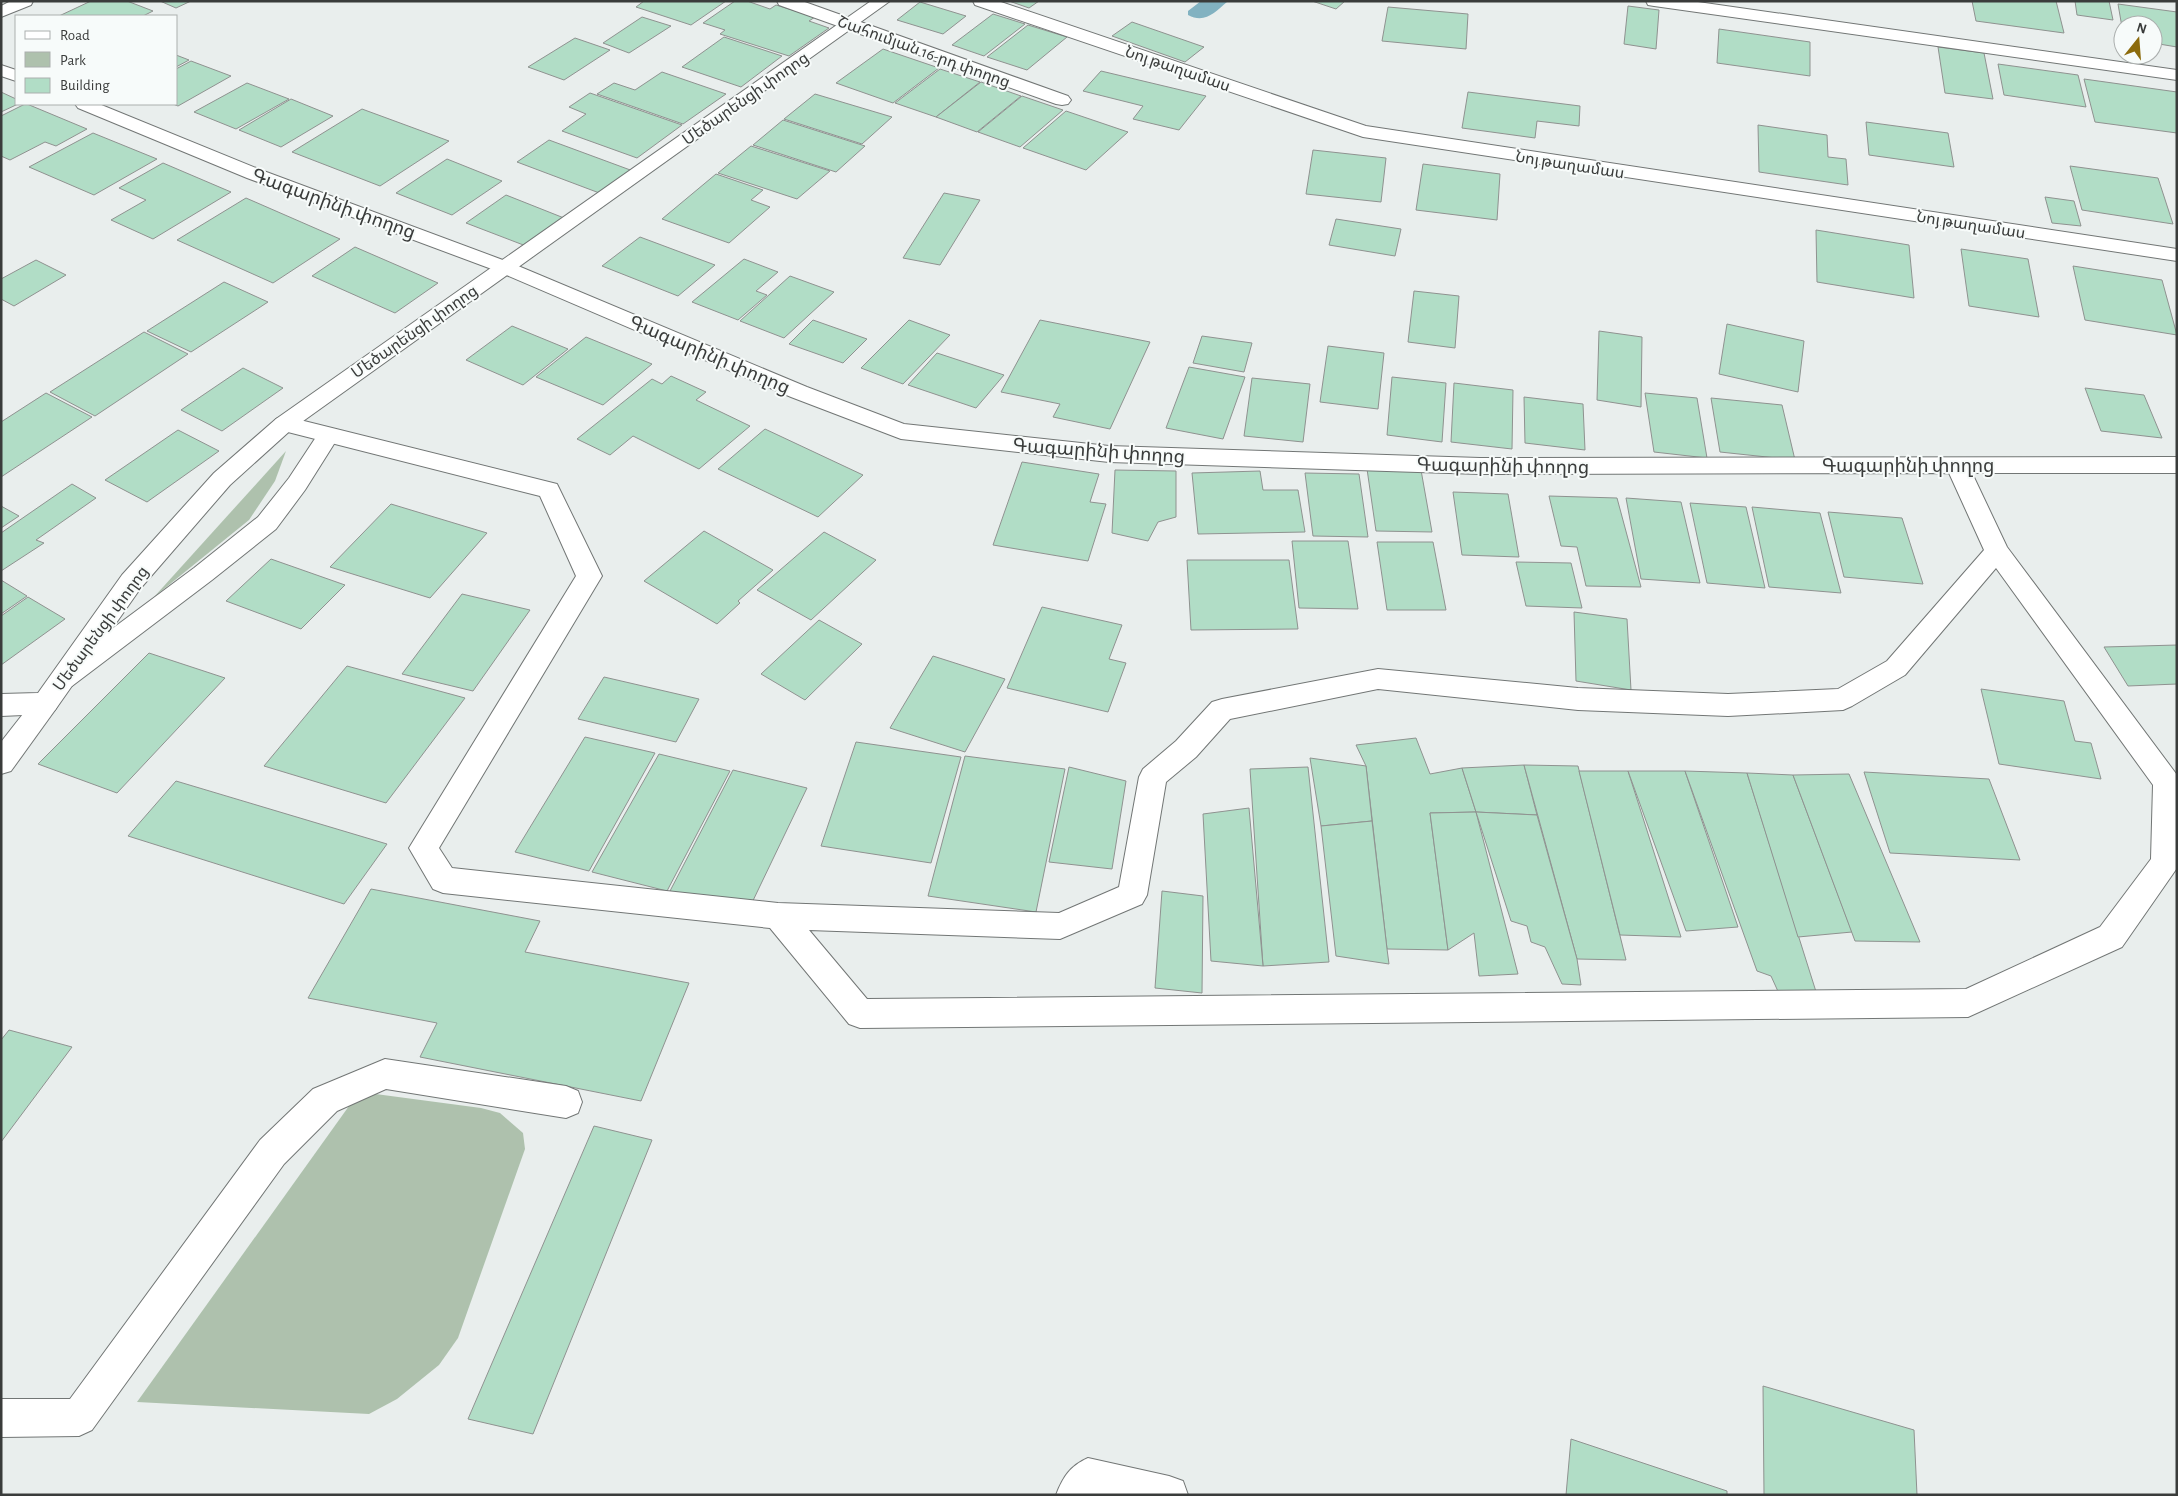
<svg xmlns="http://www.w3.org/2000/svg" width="2178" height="1496" viewBox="0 0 2178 1496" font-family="'Alegreya Sans','Noto Sans Armenian',sans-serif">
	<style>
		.green { fill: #aec1ad }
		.water { fill: #82b2c1 }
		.building { fill: #b1ddc6; stroke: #8f9290 }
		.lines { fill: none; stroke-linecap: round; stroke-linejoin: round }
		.lane-casing { stroke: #727675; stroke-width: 2 }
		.street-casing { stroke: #727675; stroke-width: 2 }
		.secondary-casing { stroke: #727675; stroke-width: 2 }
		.lane { fill: #fff; fill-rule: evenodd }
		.street { fill: #fff; fill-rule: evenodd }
		.secondary { fill: #fff; fill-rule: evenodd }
		.labels { text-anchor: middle; stroke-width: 4; stroke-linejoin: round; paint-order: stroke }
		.far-street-label { font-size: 16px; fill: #3a3c3b; stroke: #f7fbfa }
		.street-label { font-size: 19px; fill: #3a3c3b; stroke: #f7fbfa }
	</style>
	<rect width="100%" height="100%" fill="#e9eeed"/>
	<g class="green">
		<polygon points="286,451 275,481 249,520 154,597"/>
		<polygon points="368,1093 481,1108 500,1113 523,1133 525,1149 458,1338 439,1365 397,1399 369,1414 137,1402 349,1106"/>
	</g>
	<path class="water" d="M1201,1H1225L1227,2C1215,12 1205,24 1188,15V11Z"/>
	<g class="building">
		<polygon points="91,1 127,1 153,11 143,16 59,16"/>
		<polygon points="160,1 191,1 176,8"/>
		<polygon points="644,1 726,1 691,25 636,7"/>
		<polygon points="735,1 747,1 770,9 776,5 815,17 809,21 829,28 789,56 720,34 725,30 703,23"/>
		<polygon points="1009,1 1039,1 1029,8"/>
		<polygon points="1312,1 1345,1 1336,9"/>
		<polygon points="1972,1 2056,1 2064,33 1976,21"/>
		<polygon points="2075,1 2109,1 2113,20 2077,15"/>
		<polygon points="920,2 966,16 943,34 897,20"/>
		<polygon points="2118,4 2177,12 2177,47 2153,43 2153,25 2123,25 2123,33"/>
		<polygon points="1628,6 1659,10 1656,49 1624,44"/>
		<polygon points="1388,7 1468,14 1466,49 1382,41"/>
		<polygon points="993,14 1025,24 984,56 952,45"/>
		<polygon points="642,17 671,26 629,53 603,43"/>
		<polygon points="1132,22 1204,47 1185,62 1112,36"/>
		<polygon points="1028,25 1067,37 1027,70 987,57"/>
		<polygon points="1719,29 1810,42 1810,76 1717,63"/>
		<polygon points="724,37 782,56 741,87 682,67"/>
		<polygon points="575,38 610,50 564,80 528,67"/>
		<polygon points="1938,47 1984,53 1993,99 1945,93"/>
		<polygon points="883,49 939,68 893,103 836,83"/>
		<polygon points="176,55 189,60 176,67"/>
		<polygon points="191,61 231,76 178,106 173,104 176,104 176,69"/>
		<polygon points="1998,64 2078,75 2086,107 2004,95"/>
		<polygon points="940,69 980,82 936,117 895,103"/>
		<polygon points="1101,71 1206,96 1179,130 1133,119 1143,106 1083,91"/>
		<polygon points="662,72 726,94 683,124 597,94 614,83 635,90"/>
		<polygon points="2084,79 2177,92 2177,133 2095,122"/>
		<polygon points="981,82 1021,96 977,132 936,117"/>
		<polygon points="247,83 289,99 236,129 194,112"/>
		<polygon points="1,92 16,99 18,104 1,112"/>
		<polygon points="1468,92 1580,106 1579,126 1537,121 1535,138 1462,128"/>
		<polygon points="590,93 682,125 637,158 562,131 586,114 569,107"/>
		<polygon points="815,94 892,117 862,144 784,119"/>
		<polygon points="1022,96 1063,110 1020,147 978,132"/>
		<polygon points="291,99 333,116 281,147 239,130"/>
		<polygon points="25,104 27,104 87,129 56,146 45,142 10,160 1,156 1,116"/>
		<polygon points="362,109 449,141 380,186 292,152"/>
		<polygon points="1066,111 1128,132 1086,170 1023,148"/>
		<polygon points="783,120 865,146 836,172 753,145"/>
		<polygon points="1866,122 1948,133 1954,167 1869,155"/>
		<polygon points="1758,125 1827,135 1828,157 1846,159 1848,185 1759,172"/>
		<polygon points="93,133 157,159 94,195 29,167"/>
		<polygon points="549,140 633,171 602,194 517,162"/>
		<polygon points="751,146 830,171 797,199 718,173"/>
		<polygon points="1313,150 1386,158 1381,202 1306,194"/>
		<polygon points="447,159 502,181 452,215 396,193"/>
		<polygon points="163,163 231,192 153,239 111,220 146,200 119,188"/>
		<polygon points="1423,164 1500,174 1497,220 1416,210"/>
		<polygon points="2070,166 2158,178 2173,224 2082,210"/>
		<polygon points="716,174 763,190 751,200 770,207 729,243 662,219"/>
		<polygon points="944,193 980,200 940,265 903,258"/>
		<polygon points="506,195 564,218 526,246 466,223"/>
		<polygon points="2045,197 2074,201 2081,226 2052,223"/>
		<polygon points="246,198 340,239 273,283 177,240"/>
		<polygon points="1336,219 1401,229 1395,256 1329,245"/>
		<polygon points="1816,230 1909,245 1914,298 1817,282"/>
		<polygon points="640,237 715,265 678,296 602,266"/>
		<polygon points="355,247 438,283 395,313 312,276"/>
		<polygon points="1961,249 2028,259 2039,317 1969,306"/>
		<polygon points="744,259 778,272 756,291 767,295 738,320 692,302"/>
		<polygon points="36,260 66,275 14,306 1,299 1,279"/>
		<polygon points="2073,266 2162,280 2177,335 2085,320"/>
		<polygon points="790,276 834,292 784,338 740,321"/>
		<polygon points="224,282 268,302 191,352 147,331"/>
		<polygon points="1414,291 1459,296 1455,348 1408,342"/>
		<polygon points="813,320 867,339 843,363 789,344"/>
		<polygon points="909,320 950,335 903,384 861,368"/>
		<polygon points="1040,320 1150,342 1110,429 1053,417 1060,404 1001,392"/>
		<polygon points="1727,324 1804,341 1798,392 1719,374"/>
		<polygon points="512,326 568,349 523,385 466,360"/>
		<polygon points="1599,331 1642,337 1641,407 1597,400"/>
		<polygon points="144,332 188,354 95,416 50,392"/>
		<polygon points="1202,336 1252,343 1244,372 1193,363"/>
		<polygon points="586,337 652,364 603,405 536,377"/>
		<polygon points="1328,346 1384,353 1378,409 1320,402"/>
		<polygon points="937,353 1004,375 976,408 908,385"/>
		<polygon points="1189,367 1245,377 1223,439 1166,428"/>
		<polygon points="243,368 283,388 222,431 181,410"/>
		<polygon points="671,376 706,392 696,400 750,426 699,469 633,436 610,455 577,439 652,379 662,384"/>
		<polygon points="1392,377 1446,383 1442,442 1387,435"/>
		<polygon points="1252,378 1310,384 1303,442 1244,436"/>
		<polygon points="1454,383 1513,390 1512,449 1451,442"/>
		<polygon points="2085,388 2144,395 2162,438 2101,431"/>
		<polygon points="46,393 92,417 1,477 1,422"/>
		<polygon points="1645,393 1697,398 1707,458 1654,452"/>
		<polygon points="1524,397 1583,404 1585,450 1525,443"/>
		<polygon points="1711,398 1782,405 1795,460 1720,452"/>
		<polygon points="765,429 863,475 818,517 718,469"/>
		<polygon points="178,430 219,451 147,502 105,480"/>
		<polygon points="1022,462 1099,474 1090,502 1106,504 1088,561 993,545"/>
		<polygon points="1367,469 1421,470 1432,532 1376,531"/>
		<polygon points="1115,470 1176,471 1176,517 1158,522 1148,541 1112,533"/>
		<polygon points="1260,471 1263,490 1298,490 1305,532 1198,534 1192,473"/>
		<polygon points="1305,473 1359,474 1368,537 1313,536"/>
		<polygon points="72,484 96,498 36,540 44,543 1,571 1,533"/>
		<polygon points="1453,492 1508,494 1519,557 1462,555"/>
		<polygon points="1549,496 1617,498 1641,587 1586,586 1577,547 1561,546"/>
		<polygon points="1626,498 1681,502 1700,583 1641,579"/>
		<polygon points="1690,503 1746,507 1765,588 1707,583"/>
		<polygon points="391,504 487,533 430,598 330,567"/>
		<polygon points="1,506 19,516 1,528"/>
		<polygon points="1752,507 1820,513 1841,593 1769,587"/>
		<polygon points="1828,512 1902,518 1923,584 1844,577"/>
		<polygon points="704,531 773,570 738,601 740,603 717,624 644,581"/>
		<polygon points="824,532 876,560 811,620 757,590"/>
		<polygon points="1292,541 1348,541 1358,609 1299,608"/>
		<polygon points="1377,542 1433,542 1446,610 1387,610"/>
		<polygon points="271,559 345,585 301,629 226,601"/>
		<polygon points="1187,560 1289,560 1298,629 1191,630"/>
		<polygon points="1516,562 1571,563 1582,608 1526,606"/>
		<polygon points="1,580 27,596 1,614"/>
		<polygon points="462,594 530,610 473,691 402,674"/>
		<polygon points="28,597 65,619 1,665 1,616"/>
		<polygon points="1042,607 1122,625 1109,659 1126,663 1108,712 1007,688"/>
		<polygon points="1574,612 1627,619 1631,690 1576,681"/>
		<polygon points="819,620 862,644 805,700 761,674"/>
		<polygon points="2177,645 2177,684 2128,686 2104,647"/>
		<polygon points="149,653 225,678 117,793 38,764"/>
		<polygon points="933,656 1005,679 965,752 890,728"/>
		<polygon points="347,666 465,698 386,803 264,766"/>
		<polygon points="604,677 699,699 676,742 578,719"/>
		<polygon points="1981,689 2064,701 2075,741 2091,743 2101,779 1999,764"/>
		<polygon points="585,737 655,753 589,871 515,852"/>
		<polygon points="1416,738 1430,774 1462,768 1476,812 1430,813 1448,950 1387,949 1366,766 1356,745"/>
		<polygon points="856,742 961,757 931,863 821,846"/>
		<polygon points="659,754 730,771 667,891 592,872"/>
		<polygon points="965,756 1065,769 1036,912 928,896"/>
		<polygon points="1310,758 1366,766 1372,821 1321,826"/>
		<polygon points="1524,765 1537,815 1476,812 1462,768"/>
		<polygon points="1524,765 1578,766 1626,960 1577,959"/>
		<polygon points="1069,767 1126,781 1112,869 1049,862"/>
		<polygon points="1308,767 1329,962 1263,966 1250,769"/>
		<polygon points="733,770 807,788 748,911 670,891"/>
		<polygon points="1579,771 1628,771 1681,937 1620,935"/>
		<polygon points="1628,771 1685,771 1738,927 1686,931"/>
		<polygon points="1685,771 1747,773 1818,998 1781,998 1771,976 1757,971"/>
		<polygon points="1864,772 1989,779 2020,860 1890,853"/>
		<polygon points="1747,773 1793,775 1852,932 1798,937"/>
		<polygon points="1849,774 1920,942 1855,941 1793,775"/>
		<polygon points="176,781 387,844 344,904 128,836"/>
		<polygon points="1249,808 1263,966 1211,961 1203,814"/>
		<polygon points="1476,812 1518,974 1479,976 1474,933 1448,950 1430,813"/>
		<polygon points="1476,812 1537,815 1577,959 1581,985 1562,984 1545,947 1531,942 1527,926 1511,921"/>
		<polygon points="1372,821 1387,949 1389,964 1336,956 1321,826"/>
		<polygon points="371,889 540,921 525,952 689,983 641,1101 420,1057 437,1023 308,998"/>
		<polygon points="1162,891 1203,896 1202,993 1155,988"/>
		<polygon points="9,1030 72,1047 1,1142 1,1040"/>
		<polygon points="594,1126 652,1140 533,1434 468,1419"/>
		<polygon points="1763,1386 1914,1430 1917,1495 1764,1495"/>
		<polygon points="1571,1439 1727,1491 1727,1495 1566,1495"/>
	</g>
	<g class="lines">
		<defs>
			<g id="lane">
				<polygon points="328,428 336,431 339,436 305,490 276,529 212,580 72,686 63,689 54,686 50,679 54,672 194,568 258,517 289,478 320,431"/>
				<polygon points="385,1059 566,1086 578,1091 582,1102 578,1113 566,1118 386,1089 337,1111 284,1164 92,1430 79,1436 1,1437 1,1399 70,1399 260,1140 313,1089"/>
			</g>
			<g id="street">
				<polygon points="11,1 33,1 31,5 1,17 1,6"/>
				<polygon points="777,1 802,1 1068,96 1071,100 1068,104 1062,105 1056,104 779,5"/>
				<polygon points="973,1 998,1 1366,126 2177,249 2177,261 1363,137 975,5"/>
				<polygon points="1646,1 1691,1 2177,70 2177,80 1654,6 1648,5"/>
				<polygon points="1,65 16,70 16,81 1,76"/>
				<path d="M75,104H99L261,170L511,263L807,387L904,424L1109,446L1480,458L2177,457V473H1972L2007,547L2177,775V868L2122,947L1968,1017L860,1028L849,1024L770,928L443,893L433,889L409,848L576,576L540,496L276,429L273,424L276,419L284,416L557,484L602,576L439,848L452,868L778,903L1059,913L1119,887L1139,777L1143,769L1176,741L1212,702L1222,699L1378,669L1578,688L1728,694L1838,689L1887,661L1984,550L1949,473L1480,474L1109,462L901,439L791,397L497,271L247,178L78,108ZM1996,568L2153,785L2151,859L2100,927L1966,989L867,999L809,930L1060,939L1142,904L1147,895L1166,782L1196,757L1230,719L1378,689L1578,710L1728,716L1843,710L1852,706L1905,675Z"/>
				<polygon points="46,692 55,696 59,703 55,710 11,771 1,774 1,742 37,696"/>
				<path d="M1088,1458L1169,1476L1183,1481L1188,1495H1056C1063,1477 1070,1466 1088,1458Z"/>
			</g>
			<polygon id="secondary" points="871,1 890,1 292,429 230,485 140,589 55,710 46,714 1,716 1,694 38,693 122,575 214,473 276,419"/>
		</defs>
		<use href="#lane" class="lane-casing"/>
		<use href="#street" class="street-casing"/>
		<use href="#secondary" class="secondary-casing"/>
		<use href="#lane" class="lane"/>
		<use href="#street" class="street"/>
		<use href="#secondary" class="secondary"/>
	</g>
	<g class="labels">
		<g class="far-street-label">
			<text transform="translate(924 51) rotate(20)" y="6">Շահումյան 16-րդ փողոց</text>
			<text transform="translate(1178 68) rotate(19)" y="6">Նոյ թաղամաս</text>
			<text transform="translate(745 98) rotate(-35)" y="6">Մեծարենցի փողոց</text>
			<text transform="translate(1570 164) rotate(9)" y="6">Նոյ թաղամաս</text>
			<text transform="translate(1971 224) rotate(9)" y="6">Նոյ թաղամաս</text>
			<text transform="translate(414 331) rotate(-35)" y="6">Մեծարենցի փողոց</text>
			<text transform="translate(100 628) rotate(-54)" y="6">Մեծարենցի փողոց</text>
		</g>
		<g class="street-label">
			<text transform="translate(334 203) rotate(20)" y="7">Գագարինի փողոց</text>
			<text transform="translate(710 354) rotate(23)" y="7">Գագարինի փողոց</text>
			<text transform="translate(1099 450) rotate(4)" y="7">Գագարինի փողոց</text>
			<text transform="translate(1503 465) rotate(1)" y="7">Գագարինի փողոց</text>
			<text x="1908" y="472">Գագարինի փողոց</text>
		</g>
	</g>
	<rect width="2178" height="1496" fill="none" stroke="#3a3c3b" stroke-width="5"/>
	<rect x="15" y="15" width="162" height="90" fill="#f7fbfa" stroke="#abafae"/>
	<rect x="25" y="31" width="25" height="8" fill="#ffffff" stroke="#abafae"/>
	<text x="60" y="40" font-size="15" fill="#3a3c3b">Road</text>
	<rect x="25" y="52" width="25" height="15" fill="#aec1ad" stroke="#abafae"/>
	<text x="60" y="65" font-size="15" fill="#3a3c3b">Park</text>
	<rect x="25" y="78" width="25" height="15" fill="#b1ddc6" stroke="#abafae"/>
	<text x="60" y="90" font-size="15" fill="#3a3c3b">Building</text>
	<g transform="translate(2138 40) rotate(17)"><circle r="24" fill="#f7fbfa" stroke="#abafae"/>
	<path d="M0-4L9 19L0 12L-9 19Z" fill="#8c6b0c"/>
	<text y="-8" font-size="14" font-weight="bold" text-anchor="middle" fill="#3a3c3b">N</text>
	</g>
</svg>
